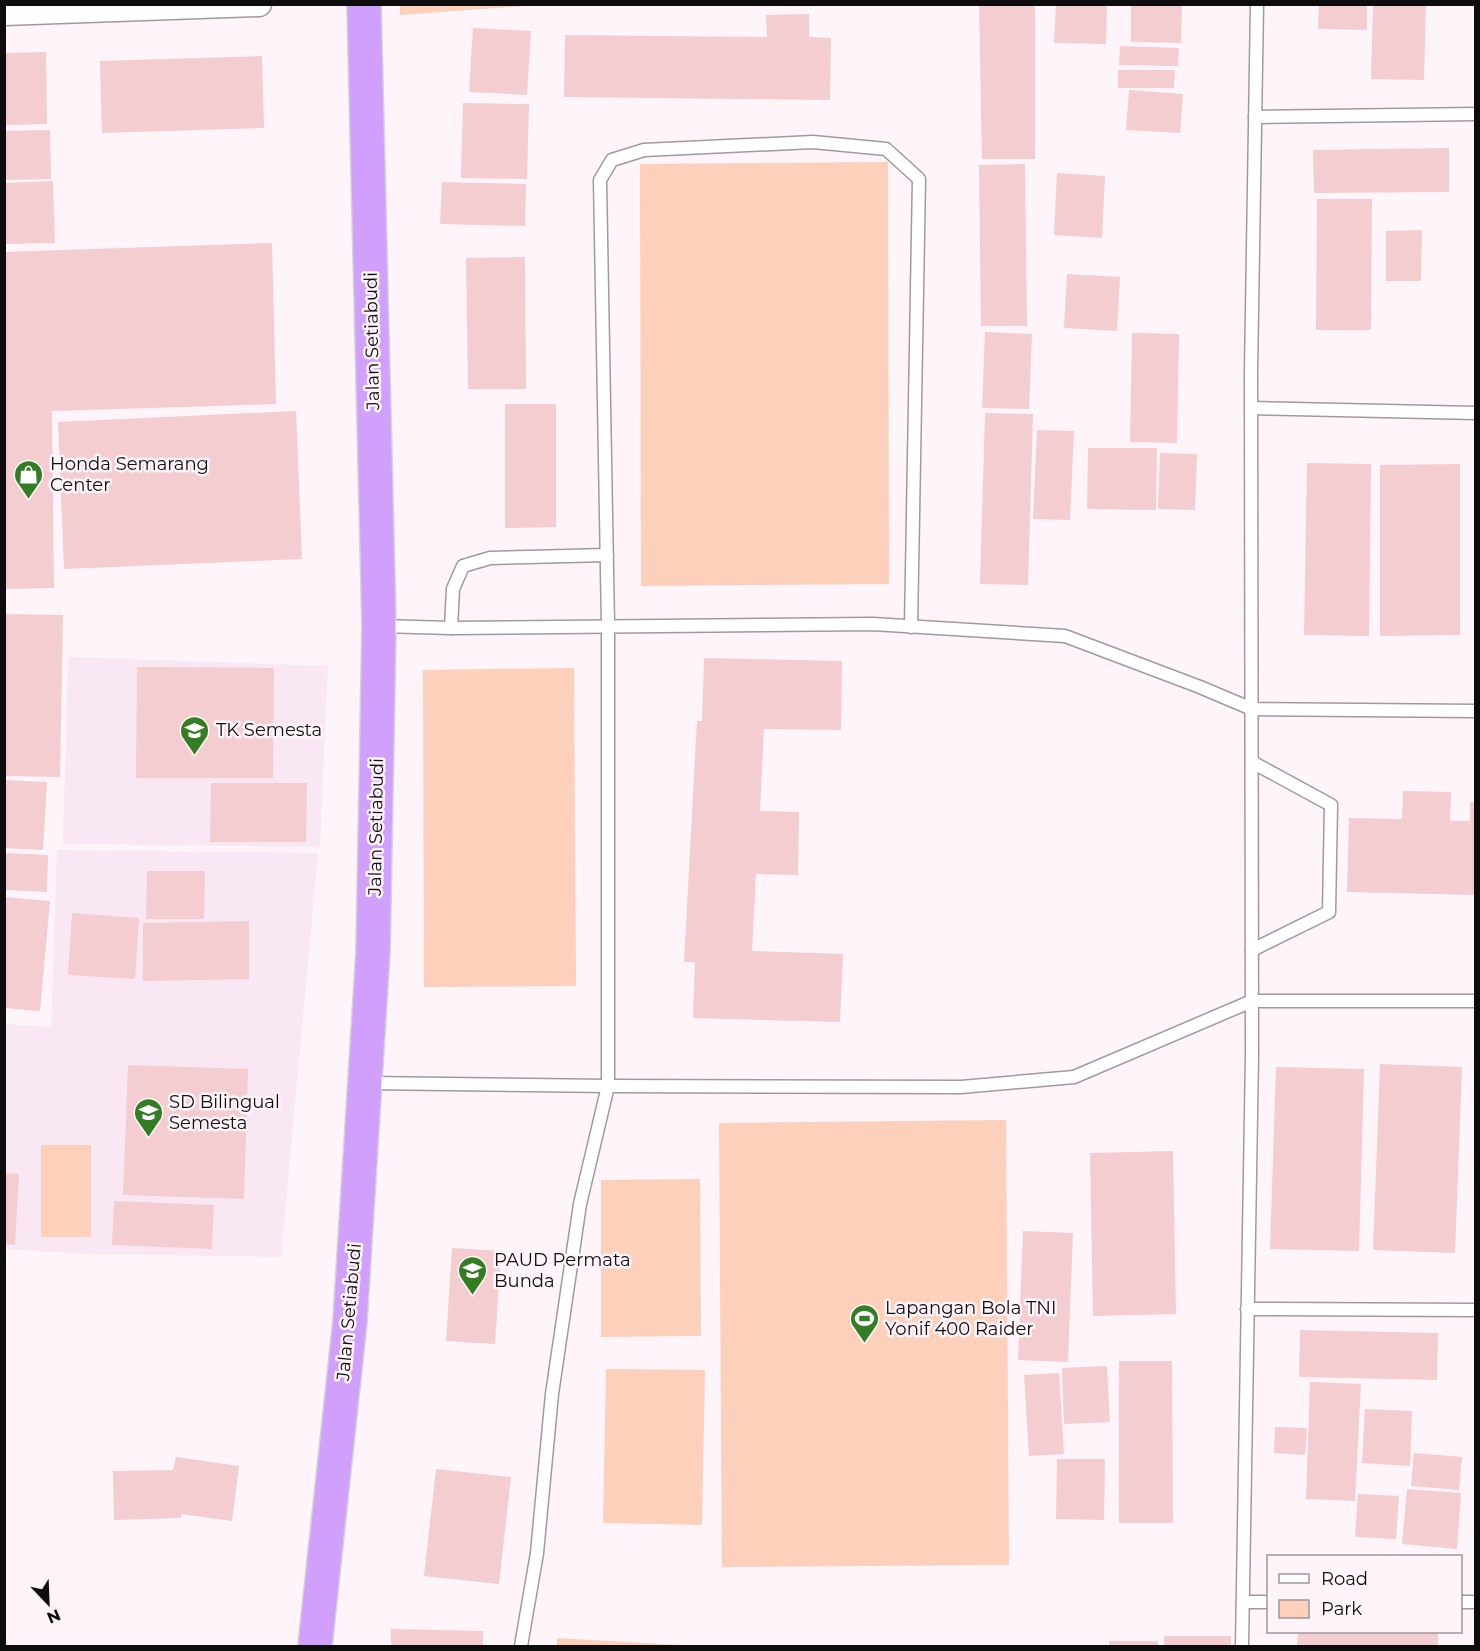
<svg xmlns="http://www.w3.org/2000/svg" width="1480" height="1651" viewBox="0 0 1480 1651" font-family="Montserrat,sans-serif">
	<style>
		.built { fill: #f9e7f3 }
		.green { fill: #fdd0bc }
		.building { fill: #f4cdd0 }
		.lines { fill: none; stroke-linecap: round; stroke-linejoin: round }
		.lane-casing { stroke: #a2989e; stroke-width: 15 }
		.street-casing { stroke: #a2989e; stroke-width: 27 }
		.highway-casing { stroke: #d4d3d4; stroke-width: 36 }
		.lane { stroke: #fff; stroke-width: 12 }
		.street { stroke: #fff; stroke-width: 24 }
		.highway { stroke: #d1a0fd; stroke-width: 33 }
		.labels { text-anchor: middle; stroke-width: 5; stroke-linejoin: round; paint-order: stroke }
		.street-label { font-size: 18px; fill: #0f0c0e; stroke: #fef4fa }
		.poi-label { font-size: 18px; fill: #0f0c0e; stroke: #fef4fa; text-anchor: start }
	</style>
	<rect width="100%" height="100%" fill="#fef4fa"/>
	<g class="built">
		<polygon points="68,657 328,666 320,847 63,844"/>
		<polygon points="57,850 318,853 281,1257 83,1254 5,1249 4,1024 51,1027"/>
	</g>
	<g class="green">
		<polygon points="400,4 539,4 539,5 400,15"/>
		<polygon points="888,162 889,584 641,586 640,164"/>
		<polygon points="574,668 576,986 424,987 423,670"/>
		<polygon points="1006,1120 1009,1565 722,1567 719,1123"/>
		<rect x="41" y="1145" width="50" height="92"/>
		<polygon points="700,1179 701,1336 601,1337 601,1180"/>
		<polygon points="606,1369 705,1370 702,1525 603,1523"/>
		<polygon points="557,1638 698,1646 557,1646"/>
	</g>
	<g class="building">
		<polygon points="979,4 1035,4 1035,159 982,159"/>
		<polygon points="1056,4 1107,4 1106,44 1054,43"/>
		<polygon points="1131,4 1182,4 1181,43 1131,42"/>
		<polygon points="1319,4 1367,4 1367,30 1318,29"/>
		<polygon points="1373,4 1426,4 1424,80 1371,79"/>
		<polygon points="809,14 809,37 831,38 830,100 564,97 565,35 767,37 766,15"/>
		<polygon points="473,28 531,31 527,95 469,92"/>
		<polygon points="1120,46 1179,48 1178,66 1119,65"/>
		<polygon points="46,52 47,124 4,125 4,53"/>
		<polygon points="262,56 264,128 102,133 100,61"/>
		<polygon points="1118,70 1175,70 1174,88 1118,88"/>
		<polygon points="1129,90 1183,94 1180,133 1126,130"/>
		<polygon points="463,103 529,104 527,179 461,178"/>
		<polygon points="50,130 51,179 4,180 4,131"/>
		<polygon points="1449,148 1449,192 1314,193 1313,150"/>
		<polygon points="1025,164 1027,326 981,326 979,165"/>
		<polygon points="1057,173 1105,176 1102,238 1054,235"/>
		<polygon points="53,181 55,243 4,244 4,183"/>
		<polygon points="442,182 526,184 525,226 440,224"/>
		<polygon points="1317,199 1372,199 1371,330 1316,330"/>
		<polygon points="1422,230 1421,281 1386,281 1386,231"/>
		<polygon points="272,243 276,404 52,411 54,588 4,589 4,252"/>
		<polygon points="525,257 526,389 468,389 466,258"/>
		<polygon points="1067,274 1120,277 1117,331 1064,328"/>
		<polygon points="985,332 1032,334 1029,409 982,408"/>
		<polygon points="1132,333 1179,334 1177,443 1130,442"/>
		<polygon points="505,404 556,404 556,527 505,528"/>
		<polygon points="296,411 302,559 64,569 58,422"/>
		<polygon points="985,413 1033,414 1028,585 980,584"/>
		<polygon points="1037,430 1074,431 1070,520 1033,519"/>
		<polygon points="1088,448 1157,448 1156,510 1087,509"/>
		<polygon points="1160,453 1197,454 1195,510 1158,509"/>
		<polygon points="1307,463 1371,464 1369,636 1304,635"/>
		<polygon points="1460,464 1460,635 1380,636 1380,465"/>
		<polygon points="4,614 63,615 60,777 4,776"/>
		<polygon points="704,658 842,661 841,730 764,729 760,811 799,812 798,875 756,874 752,951 843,954 840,1022 693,1018 695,962 684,962 697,721 702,721"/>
		<polygon points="137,667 274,668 273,778 136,778"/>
		<polygon points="4,780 47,782 43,850 4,848"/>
		<polygon points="211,783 307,783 306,842 210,842"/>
		<polygon points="1403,791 1451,792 1450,821 1470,821 1470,802 1476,802 1476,895 1347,892 1349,818 1402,819"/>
		<polygon points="4,853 48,855 47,892 4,890"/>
		<polygon points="147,871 205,871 204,919 146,919"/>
		<polygon points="4,897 50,901 40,1011 4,1008"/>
		<polygon points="72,913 139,918 135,979 68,975"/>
		<polygon points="249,921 249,979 143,981 143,923"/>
		<polygon points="1380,1064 1462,1067 1455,1253 1373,1250"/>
		<polygon points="128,1065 248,1069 244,1199 123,1195"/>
		<polygon points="1276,1067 1364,1069 1359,1251 1270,1249"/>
		<polygon points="1173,1151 1176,1314 1093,1316 1090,1153"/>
		<polygon points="4,1173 19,1174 15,1245 4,1244"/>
		<polygon points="114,1201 214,1205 212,1249 112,1245"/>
		<polygon points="1023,1231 1073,1233 1068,1362 1018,1360"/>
		<polygon points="452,1248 501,1251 495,1344 446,1341"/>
		<polygon points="1300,1330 1438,1333 1437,1380 1299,1377"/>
		<polygon points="1119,1361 1172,1361 1173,1523 1119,1523"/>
		<polygon points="1107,1366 1110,1422 1064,1424 1062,1368"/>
		<polygon points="1059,1373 1064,1454 1029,1456 1024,1375"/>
		<polygon points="1310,1382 1361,1384 1355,1501 1306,1499"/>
		<polygon points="1365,1409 1412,1411 1410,1466 1362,1463"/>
		<polygon points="1275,1427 1307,1428 1305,1455 1274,1453"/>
		<polygon points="1414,1453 1462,1457 1459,1490 1411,1486"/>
		<polygon points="176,1457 239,1466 232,1521 181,1514 181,1518 114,1520 113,1471 173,1470"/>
		<polygon points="1057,1459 1105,1459 1104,1520 1056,1519"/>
		<polygon points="436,1469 511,1477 499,1584 424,1576"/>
		<polygon points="1407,1489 1461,1493 1457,1549 1402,1544"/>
		<polygon points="1358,1494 1399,1496 1396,1539 1355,1537"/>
		<polygon points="391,1629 483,1631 483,1646 391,1646"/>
		<polygon points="1298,1632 1438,1632 1438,1646 1297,1646"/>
		<rect x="1164" y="1636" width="67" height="10"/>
		<rect x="1109" y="1641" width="49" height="5"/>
	</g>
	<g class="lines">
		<defs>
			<g id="lane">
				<polyline points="1255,117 1476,114"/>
				<polyline points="1252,408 1476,413"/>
				<polyline points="380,626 451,628 873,624 1065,636 1200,687 1252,709 1476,711"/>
				<polyline points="451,628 453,589 463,566 490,558 607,555"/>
				<polyline points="1252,950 1329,912 1331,805 1252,762"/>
				<polyline points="365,1083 608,1086 961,1087 1074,1077 1252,1001 1476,1001"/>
				<polyline points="1247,1309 1476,1310"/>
				<polyline points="1243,1602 1268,1602"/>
				<polyline points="1460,1602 1476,1602"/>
				<polyline points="521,1646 537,1553 552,1394 580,1204 608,1086 608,626 600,180 612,160 644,150 813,142 886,149 919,179 911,627"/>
				<polyline points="1242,1646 1252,1055 1251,372 1257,4"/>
			</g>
			<polyline id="street" points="4,13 259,4"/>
			<polyline id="highway" points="315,1646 350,1321 373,952 379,626 364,4"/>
		</defs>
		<use href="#lane" class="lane-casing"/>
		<use href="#street" class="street-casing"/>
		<use href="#highway" class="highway-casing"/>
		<use href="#lane" class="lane"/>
		<use href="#street" class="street"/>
		<use href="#highway" class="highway"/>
	</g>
	<defs>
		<symbol id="shop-pin" viewBox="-11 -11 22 30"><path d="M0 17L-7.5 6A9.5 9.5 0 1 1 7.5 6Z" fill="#337e25" stroke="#fef4fa"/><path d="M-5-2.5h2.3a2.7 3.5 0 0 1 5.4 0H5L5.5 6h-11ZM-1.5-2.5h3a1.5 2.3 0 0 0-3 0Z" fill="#fff"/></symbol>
		<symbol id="school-pin" viewBox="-11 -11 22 30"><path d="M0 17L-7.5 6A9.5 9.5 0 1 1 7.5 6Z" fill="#337e25" stroke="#fef4fa"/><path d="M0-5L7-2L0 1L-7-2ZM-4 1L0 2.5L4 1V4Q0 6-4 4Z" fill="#fff"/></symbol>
		<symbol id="stadium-pin" viewBox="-11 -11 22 30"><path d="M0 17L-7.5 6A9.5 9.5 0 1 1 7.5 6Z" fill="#337e25" stroke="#fef4fa"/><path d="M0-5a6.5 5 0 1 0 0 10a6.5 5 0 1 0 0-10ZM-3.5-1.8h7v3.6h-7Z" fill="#fff"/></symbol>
	</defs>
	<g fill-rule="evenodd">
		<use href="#shop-pin" x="12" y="458" width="33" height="45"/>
		<use href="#school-pin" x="178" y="714" width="33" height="45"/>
		<use href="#school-pin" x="132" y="1096" width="33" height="45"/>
		<use href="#school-pin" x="456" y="1254" width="33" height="45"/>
		<use href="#stadium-pin" x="848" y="1302" width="33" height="45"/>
	</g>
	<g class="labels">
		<g class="street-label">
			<text transform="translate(372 341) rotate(-91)" y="6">Jalan Setiabudi</text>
			<text transform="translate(376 827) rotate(-89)" y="6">Jalan Setiabudi</text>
			<text transform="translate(349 1312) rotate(-85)" y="6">Jalan Setiabudi</text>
		</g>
		<g class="poi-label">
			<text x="50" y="470">Honda Semarang<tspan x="50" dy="21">Center</tspan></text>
			<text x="216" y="736">TK Semesta</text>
			<text x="169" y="1108">SD Bilingual<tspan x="169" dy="21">Semesta</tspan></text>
			<text x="494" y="1266">PAUD Permata<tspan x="494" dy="21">Bunda</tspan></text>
			<text x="885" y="1314">Lapangan Bola TNI<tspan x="885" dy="21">Yonif 400 Raider</tspan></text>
		</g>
	</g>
	<rect width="1480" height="1651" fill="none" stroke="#0f0c0e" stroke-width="12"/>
	<rect x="1267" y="1555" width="195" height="78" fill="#fef4fa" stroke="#9e979c" stroke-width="1.5"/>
	<rect x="1279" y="1574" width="30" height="9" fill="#ffffff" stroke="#9e979c" stroke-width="1.5"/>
	<text x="1321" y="1585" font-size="18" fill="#0f0c0e">Road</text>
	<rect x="1279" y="1600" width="30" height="18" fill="#fdd0bc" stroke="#9e979c" stroke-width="1.5"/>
	<text x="1321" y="1615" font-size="18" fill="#0f0c0e">Park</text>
	<g transform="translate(48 1603) rotate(157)" stroke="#fef4fa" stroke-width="4.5" paint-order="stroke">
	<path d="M0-4.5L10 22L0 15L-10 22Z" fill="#0f0c0e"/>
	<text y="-9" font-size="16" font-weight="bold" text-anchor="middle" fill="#0f0c0e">N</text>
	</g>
</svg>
